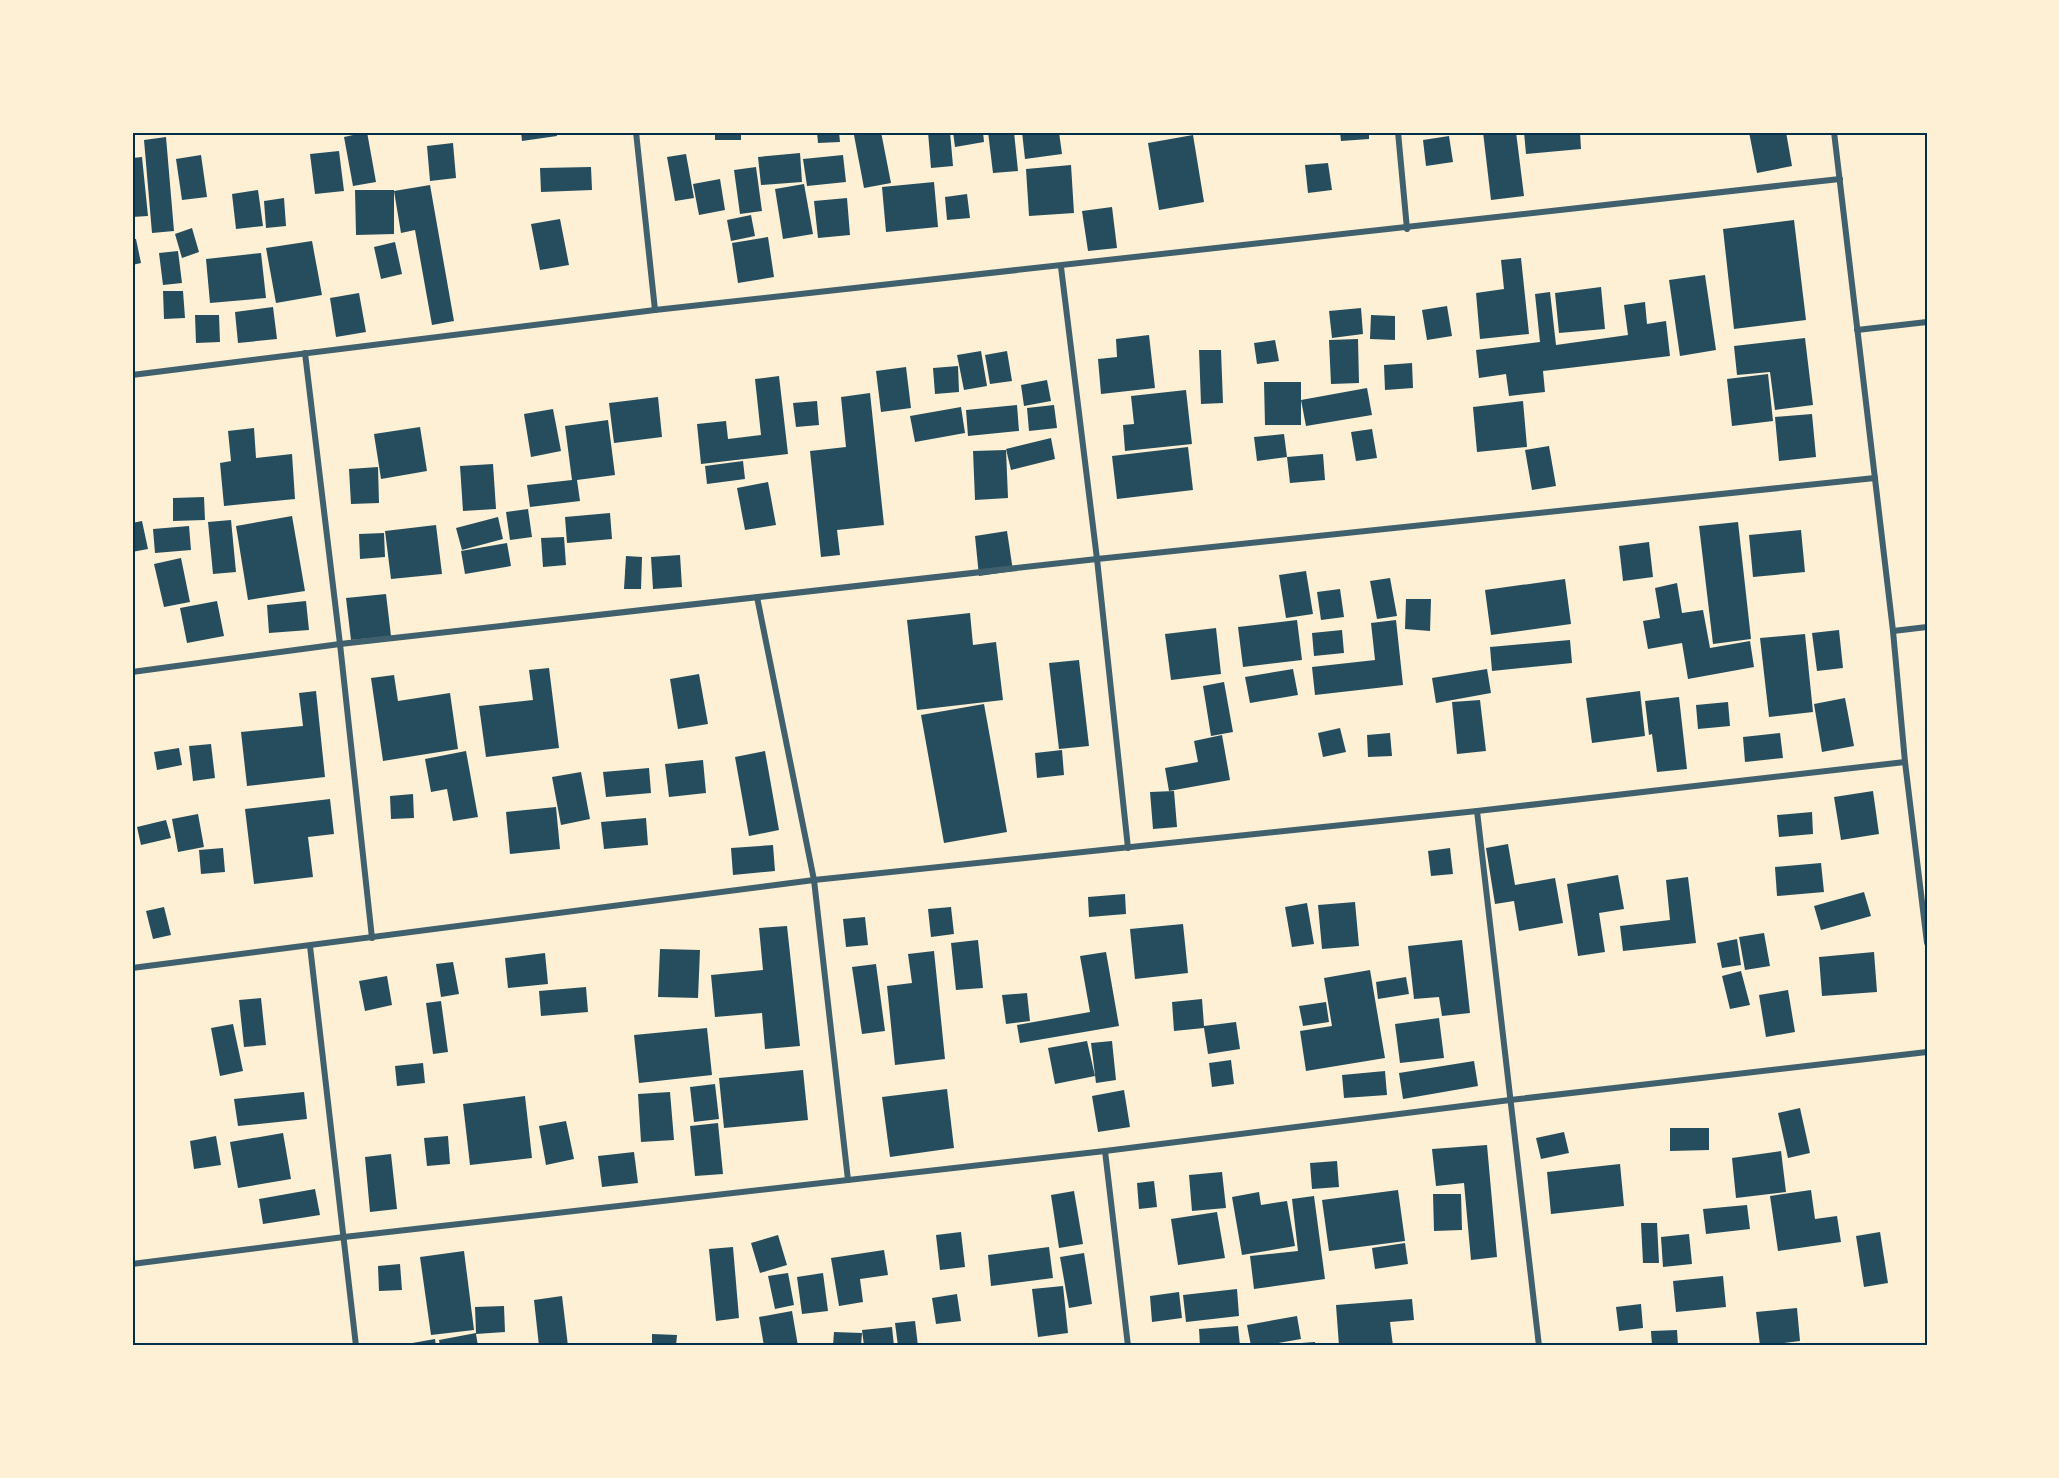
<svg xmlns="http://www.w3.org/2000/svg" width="2059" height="1478" viewBox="0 0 2059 1478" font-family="'Fira Sans',sans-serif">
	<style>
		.building { fill: #264d5e }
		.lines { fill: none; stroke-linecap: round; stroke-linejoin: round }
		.minor { stroke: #3f606c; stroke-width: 6 }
		.neatline { fill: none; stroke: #003049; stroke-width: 2 }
	</style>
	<rect width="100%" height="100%" fill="#fdf0d5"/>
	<g class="building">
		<polygon points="367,132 376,182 353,186 344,137"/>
		<polygon points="521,132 556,132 557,136 522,141"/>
		<rect x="715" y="132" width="26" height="8"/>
		<polygon points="817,132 839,132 840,142 818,143"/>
		<polygon points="868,132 881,132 891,183 864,188 854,135"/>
		<polygon points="928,132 950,132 953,166 931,168"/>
		<polygon points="953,132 983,132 984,142 955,147"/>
		<polygon points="988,132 1014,132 1018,171 993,173"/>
		<polygon points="1022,132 1059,132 1062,154 1025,159"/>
		<polygon points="1340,132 1369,132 1369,139 1341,141"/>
		<polygon points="1483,132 1516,132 1524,196 1491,200"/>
		<polygon points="1524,132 1580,132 1581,149 1526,154"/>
		<polygon points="1749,132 1786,132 1792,166 1757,173"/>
		<polygon points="1193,135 1204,202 1159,210 1148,143"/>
		<polygon points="1449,136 1453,162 1426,166 1423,140"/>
		<polygon points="166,137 174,231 152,233 144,140"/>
		<polygon points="453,143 456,178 430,181 427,146"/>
		<polygon points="339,151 344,191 315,194 310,154"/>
		<polygon points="800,153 802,182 761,185 758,157"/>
		<polygon points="686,154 694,198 675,201 667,157"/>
		<polygon points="201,155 207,197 182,200 176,159"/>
		<polygon points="843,155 846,182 807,186 803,159"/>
		<polygon points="142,157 148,216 132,217 132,158"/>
		<polygon points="1328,163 1332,190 1308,193 1305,165"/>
		<polygon points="1071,165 1074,213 1029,216 1026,169"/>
		<polygon points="591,167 592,190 541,192 540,168"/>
		<polygon points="756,167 762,211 740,214 734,170"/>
		<polygon points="720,179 725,210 699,215 693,184"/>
		<polygon points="934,182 938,227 886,232 882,187"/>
		<polygon points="804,184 813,234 783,239 775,189"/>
		<polygon points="430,185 454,321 432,325 415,230 401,233 394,191"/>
		<polygon points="258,190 263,226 236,229 232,194"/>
		<polygon points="355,190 394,190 394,234 356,235"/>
		<polygon points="967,194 970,218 947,220 945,197"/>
		<polygon points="284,198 286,226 266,228 264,201"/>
		<polygon points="847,198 850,235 818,238 814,201"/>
		<polygon points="1112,207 1117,248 1088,251 1082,211"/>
		<polygon points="751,215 755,236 731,241 727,220"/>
		<polygon points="560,219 569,265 540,270 531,224"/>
		<polygon points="1794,220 1806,320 1734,329 1723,229"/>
		<polygon points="192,228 199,252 182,258 175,234"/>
		<polygon points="768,237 774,277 738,283 732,243"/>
		<polygon points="132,239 136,239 141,263 132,265"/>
		<polygon points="312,241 322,295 276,303 266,248"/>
		<polygon points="395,242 402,274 381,279 374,247"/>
		<polygon points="178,251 182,283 163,285 159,253"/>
		<polygon points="261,253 266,298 210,303 206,259"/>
		<polygon points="1521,258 1529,334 1480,339 1476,293 1504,289 1501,260"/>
		<polygon points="1705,275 1716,350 1680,356 1669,280"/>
		<polygon points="1601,287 1605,329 1559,333 1555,293"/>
		<polygon points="163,291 183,291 185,318 164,319"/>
		<polygon points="1550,292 1556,345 1628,335 1624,305 1645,302 1647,324 1666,321 1670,356 1543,371 1545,392 1509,396 1506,374 1479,378 1476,350 1540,342 1535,294"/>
		<polygon points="359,293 366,332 336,337 330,298"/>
		<polygon points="1447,306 1452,336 1427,340 1422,310"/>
		<polygon points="273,307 277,339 238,343 235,312"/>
		<polygon points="1361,308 1363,334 1332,338 1329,311"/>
		<polygon points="195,315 219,315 220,342 196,343"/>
		<polygon points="1371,315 1395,316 1395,340 1370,339"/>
		<polygon points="1149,335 1155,388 1101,394 1098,359 1117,357 1116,339"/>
		<polygon points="1805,338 1813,405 1775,410 1770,372 1737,375 1734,346"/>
		<polygon points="1358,339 1359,383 1331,384 1329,340"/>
		<polygon points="1275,340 1279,361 1257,364 1254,343"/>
		<polygon points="1199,350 1221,350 1223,403 1201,404"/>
		<polygon points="981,351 987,386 964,390 957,355"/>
		<polygon points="1007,351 1012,381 990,384 985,355"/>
		<polygon points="1412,363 1413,388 1385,390 1384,365"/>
		<polygon points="958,366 959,392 935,394 933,368"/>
		<polygon points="906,367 911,408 881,412 876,371"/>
		<polygon points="1768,374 1773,421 1732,426 1727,379"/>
		<polygon points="779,376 788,454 701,464 697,424 726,421 728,439 761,435 755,379"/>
		<polygon points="1047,380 1051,401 1024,406 1021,385"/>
		<polygon points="1264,382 1301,382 1301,425 1265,425"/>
		<polygon points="1367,388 1372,415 1306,426 1301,400"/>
		<polygon points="1186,390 1192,444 1125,451 1123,425 1134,424 1131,396"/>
		<polygon points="870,393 884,525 837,530 840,555 821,557 810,451 846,447 841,397"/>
		<polygon points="658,397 662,437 614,443 609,403"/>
		<polygon points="817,401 819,425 796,427 793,403"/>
		<polygon points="1523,401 1527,447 1477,452 1473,407"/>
		<polygon points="1017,405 1019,431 968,436 966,410"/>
		<polygon points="1054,405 1057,428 1029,431 1027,408"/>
		<polygon points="961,407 965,433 915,442 910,416"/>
		<polygon points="553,409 561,451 531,457 524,414"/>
		<polygon points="1812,414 1816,457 1779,461 1775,417"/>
		<polygon points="608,420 615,475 577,480 580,501 530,507 527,485 572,480 565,426"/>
		<polygon points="420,427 427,471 381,479 374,434"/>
		<polygon points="254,428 256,458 292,454 295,499 224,506 220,463 231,461 228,431"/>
		<polygon points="1372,429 1377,458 1356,461 1351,432"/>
		<polygon points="1284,434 1287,457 1257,461 1254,437"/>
		<polygon points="1051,438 1055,459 1011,470 1006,449"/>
		<polygon points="1549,446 1556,486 1532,490 1525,450"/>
		<polygon points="1188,447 1193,490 1117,499 1112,456"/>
		<polygon points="1006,450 1008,498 975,500 973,451"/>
		<polygon points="1323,454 1325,480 1290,483 1287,457"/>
		<polygon points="743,461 745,479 707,484 705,466"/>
		<polygon points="493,464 496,509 463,511 460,466"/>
		<polygon points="378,467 379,503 351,504 349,469"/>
		<polygon points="768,482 776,525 745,530 737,488"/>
		<polygon points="204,497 205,520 173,521 173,498"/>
		<polygon points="528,509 532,537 510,540 506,512"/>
		<polygon points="610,513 612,539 567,543 565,517"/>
		<polygon points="292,516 305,591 248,600 236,526"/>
		<polygon points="498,517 503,539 462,550 456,528"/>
		<polygon points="231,520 236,572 213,574 208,522"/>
		<polygon points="142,521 148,549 132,552 132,523"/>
		<polygon points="1738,522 1751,639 1713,644 1699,526"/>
		<polygon points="436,525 442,574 391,579 385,531"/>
		<polygon points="189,526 191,550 155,553 153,529"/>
		<polygon points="1801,530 1805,572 1753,577 1749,535"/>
		<polygon points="1007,531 1013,571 979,576 975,536"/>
		<polygon points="384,533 385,557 360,559 359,534"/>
		<polygon points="564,537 566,565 543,567 541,538"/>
		<polygon points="1649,542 1653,577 1623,581 1619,546"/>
		<polygon points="507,543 511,566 465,574 461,551"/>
		<polygon points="680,555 682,587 653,589 651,557"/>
		<polygon points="626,556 642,557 641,589 624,589"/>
		<polygon points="181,558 190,602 164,607 154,564"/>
		<polygon points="1306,571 1313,614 1286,618 1279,575"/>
		<polygon points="1390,578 1397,616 1377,619 1370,581"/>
		<polygon points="1565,579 1571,624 1491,635 1485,590"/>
		<polygon points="1677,583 1682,613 1703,610 1710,648 1750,641 1754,667 1688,679 1682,643 1648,649 1643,621 1660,618 1655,588"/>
		<polygon points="1340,589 1344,617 1321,620 1317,592"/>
		<polygon points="386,594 391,636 351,640 346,598"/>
		<polygon points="1406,599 1431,599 1430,631 1405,629"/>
		<polygon points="217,601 224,636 187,643 180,608"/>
		<polygon points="306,601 309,630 269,633 267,605"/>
		<polygon points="970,613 973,645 996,642 1003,700 917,710 907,620"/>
		<polygon points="1297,620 1302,660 1243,667 1238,627"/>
		<polygon points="1396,620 1403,685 1315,695 1312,667 1375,660 1371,623"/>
		<polygon points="1216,628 1221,674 1171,680 1165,634"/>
		<polygon points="1342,630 1344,653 1314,656 1312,633"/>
		<polygon points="1839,630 1843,668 1817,671 1812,633"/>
		<polygon points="1805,634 1813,712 1769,717 1760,638"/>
		<polygon points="1570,640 1572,663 1492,671 1490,647"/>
		<polygon points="1079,660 1089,746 1059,749 1049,663"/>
		<polygon points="549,668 559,748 486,757 479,706 533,700 529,670"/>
		<polygon points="1293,669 1298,695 1250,703 1245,677"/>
		<polygon points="1487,669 1491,693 1436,703 1432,678"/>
		<polygon points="699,674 708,724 678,729 670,679"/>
		<polygon points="394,675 398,701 450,693 458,749 383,761 371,678"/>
		<polygon points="1224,682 1233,732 1211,736 1203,686"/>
		<polygon points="316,691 325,777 247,786 241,732 303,726 299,693"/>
		<polygon points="1640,691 1645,736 1592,743 1586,698"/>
		<polygon points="1679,697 1687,769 1657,772 1652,734 1649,735 1645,701"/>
		<polygon points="1845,698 1854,746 1822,752 1814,704"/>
		<polygon points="1480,700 1486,751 1457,754 1452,702"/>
		<polygon points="1728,702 1730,726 1698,729 1696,705"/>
		<polygon points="984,704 1007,832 944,843 921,715"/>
		<polygon points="1340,728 1346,752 1323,757 1318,733"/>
		<polygon points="1390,733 1392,756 1368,757 1367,735"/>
		<polygon points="1780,733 1783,758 1745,762 1743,737"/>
		<polygon points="1222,735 1230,780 1169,791 1165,768 1198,762 1194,741"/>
		<polygon points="211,744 215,778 193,781 189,746"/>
		<polygon points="179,748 182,765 157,770 154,752"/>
		<polygon points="1062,750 1064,775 1037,778 1035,753"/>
		<polygon points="466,751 478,817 453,821 447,789 431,792 425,759"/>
		<polygon points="765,751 779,830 749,836 735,757"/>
		<polygon points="703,760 706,793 669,797 665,764"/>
		<polygon points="649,768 651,793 606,797 603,772"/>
		<polygon points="581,772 590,819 561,825 552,777"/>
		<polygon points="1174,791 1177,827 1153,829 1150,792"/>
		<polygon points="1873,791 1879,834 1841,840 1834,797"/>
		<polygon points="413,794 414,818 391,819 390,796"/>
		<polygon points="330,799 334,834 308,837 313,877 254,884 245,809"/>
		<polygon points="556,807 560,849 510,854 506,812"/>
		<polygon points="1812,812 1813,834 1779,837 1777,815"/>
		<polygon points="198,814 204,847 178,852 172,819"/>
		<polygon points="646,818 648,845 604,849 601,822"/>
		<polygon points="166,820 171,838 141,845 137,827"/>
		<polygon points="1508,844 1515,885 1555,878 1563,923 1519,931 1514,901 1495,904 1486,848"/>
		<polygon points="773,845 775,871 733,875 731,848"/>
		<polygon points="223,848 225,872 201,874 199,850"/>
		<polygon points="1450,848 1453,874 1431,876 1428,851"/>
		<polygon points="1821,863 1824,892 1777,896 1775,867"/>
		<polygon points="1618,875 1624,909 1599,913 1605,952 1578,956 1567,884"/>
		<polygon points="1688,877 1696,943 1623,951 1620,926 1670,920 1666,880"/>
		<polygon points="1864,892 1871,916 1821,930 1814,906"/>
		<polygon points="1125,894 1126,914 1089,917 1088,897"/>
		<polygon points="1355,902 1359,946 1322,949 1318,905"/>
		<polygon points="1307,903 1314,944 1292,947 1285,907"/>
		<polygon points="164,907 171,935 153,939 146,911"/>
		<polygon points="951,907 954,934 931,937 928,909"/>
		<polygon points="865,917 868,945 846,947 843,919"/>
		<polygon points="1183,924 1188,973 1135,979 1130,929"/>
		<polygon points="787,926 800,1046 765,1049 762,1013 715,1017 711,975 763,970 759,928"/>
		<polygon points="1764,933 1770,966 1745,970 1739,937"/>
		<polygon points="1737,939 1741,965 1722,968 1717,943"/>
		<polygon points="978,940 983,988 956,990 951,943"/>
		<polygon points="1462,940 1470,1013 1442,1016 1439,997 1414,999 1408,946"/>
		<polygon points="660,949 700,950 698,998 658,997"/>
		<polygon points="934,951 945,1059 895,1065 887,986 912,983 908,954"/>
		<polygon points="1106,952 1119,1026 1020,1043 1017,1025 1090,1012 1080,956"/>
		<polygon points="1874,952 1877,992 1822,996 1819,957"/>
		<polygon points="545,953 548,984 508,988 505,958"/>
		<polygon points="453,962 459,994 441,997 436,964"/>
		<polygon points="876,964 885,1031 862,1034 852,967"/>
		<polygon points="1370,970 1385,1058 1306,1071 1300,1031 1332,1026 1324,978"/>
		<polygon points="1741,971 1750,1005 1730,1009 1722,976"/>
		<polygon points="387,976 392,1005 365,1011 359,981"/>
		<polygon points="1406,977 1409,994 1378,999 1376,982"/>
		<polygon points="586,987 588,1012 541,1016 539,991"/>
		<polygon points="1788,990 1795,1032 1766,1037 1759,995"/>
		<polygon points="1027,993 1030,1021 1006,1024 1002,995"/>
		<polygon points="261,998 266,1045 244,1047 239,1000"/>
		<polygon points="1202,999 1204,1026 1236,1022 1240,1049 1208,1054 1204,1028 1174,1031 1172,1002"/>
		<polygon points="441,1001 448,1052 433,1054 426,1003"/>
		<polygon points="1326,1002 1329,1022 1303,1026 1299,1006"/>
		<polygon points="1439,1018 1444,1058 1400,1063 1395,1024"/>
		<polygon points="233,1024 243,1071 220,1076 211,1028"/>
		<polygon points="707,1028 712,1075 639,1083 634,1035"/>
		<polygon points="1087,1041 1095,1076 1055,1084 1048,1048"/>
		<polygon points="1112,1041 1116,1080 1096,1083 1091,1043"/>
		<polygon points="1231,1060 1234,1084 1212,1087 1209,1063"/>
		<polygon points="1474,1061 1478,1086 1403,1099 1399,1073"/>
		<polygon points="423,1063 425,1083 397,1086 395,1066"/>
		<polygon points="803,1070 808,1120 724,1128 719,1078"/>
		<polygon points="1385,1071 1387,1095 1344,1098 1342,1075"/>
		<polygon points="715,1084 719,1119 694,1122 690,1087"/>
		<polygon points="947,1089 954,1148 890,1157 882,1097"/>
		<polygon points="1124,1090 1130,1127 1098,1132 1092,1096"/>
		<polygon points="304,1092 307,1119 238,1126 234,1099"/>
		<polygon points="670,1092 674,1140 641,1142 638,1094"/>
		<polygon points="525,1096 532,1158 470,1165 463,1104"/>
		<polygon points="1800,1108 1810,1153 1788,1158 1778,1113"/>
		<polygon points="566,1121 574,1159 546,1165 539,1126"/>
		<polygon points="718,1123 723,1174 695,1176 690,1126"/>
		<polygon points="1670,1128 1709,1128 1709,1150 1670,1151"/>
		<polygon points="1564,1132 1569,1153 1541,1159 1536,1138"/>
		<polygon points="283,1133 291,1179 238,1188 230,1142"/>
		<polygon points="216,1136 221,1165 194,1169 190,1141"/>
		<polygon points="448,1136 450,1164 427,1166 424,1138"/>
		<polygon points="1487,1145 1497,1257 1471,1260 1464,1183 1436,1186 1432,1149"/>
		<polygon points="1781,1151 1786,1192 1736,1198 1732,1158"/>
		<polygon points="634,1152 638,1183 602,1187 598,1156"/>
		<polygon points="391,1154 397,1209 370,1212 365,1157"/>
		<polygon points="1337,1161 1339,1187 1312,1189 1310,1163"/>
		<polygon points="1620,1164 1624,1206 1551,1214 1547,1172"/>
		<polygon points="1222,1172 1226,1208 1192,1211 1189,1175"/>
		<polygon points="1154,1181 1157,1207 1139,1209 1137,1183"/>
		<polygon points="315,1189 320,1215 263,1224 259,1199"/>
		<polygon points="1398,1190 1405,1241 1329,1251 1322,1200"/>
		<polygon points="1811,1190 1815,1219 1837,1216 1841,1242 1778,1251 1770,1196"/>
		<polygon points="1074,1191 1083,1244 1059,1248 1051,1195"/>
		<polygon points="1259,1192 1261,1205 1287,1201 1295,1246 1242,1255 1232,1197"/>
		<polygon points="1433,1194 1461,1194 1462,1230 1434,1231"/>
		<polygon points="1314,1196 1325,1279 1254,1289 1250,1256 1298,1251 1292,1199"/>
		<polygon points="1747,1205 1750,1229 1706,1234 1703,1209"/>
		<polygon points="1217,1212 1225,1258 1178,1265 1171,1219"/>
		<polygon points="1641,1223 1657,1223 1659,1263 1643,1263"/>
		<polygon points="961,1232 965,1267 940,1270 936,1235"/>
		<polygon points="1880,1232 1888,1283 1864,1287 1856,1236"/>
		<polygon points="1689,1234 1692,1264 1663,1267 1661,1237"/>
		<polygon points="778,1235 787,1265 760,1273 751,1243"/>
		<polygon points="1405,1243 1408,1264 1375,1269 1372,1248"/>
		<polygon points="733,1247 739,1318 716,1321 709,1249"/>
		<polygon points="1049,1247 1053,1278 991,1286 988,1255"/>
		<polygon points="884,1250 888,1275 860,1279 863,1302 839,1306 831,1258"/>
		<polygon points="464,1251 474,1330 431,1335 420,1257"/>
		<polygon points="1084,1253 1092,1304 1069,1308 1060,1257"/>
		<polygon points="400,1264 402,1290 379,1291 378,1266"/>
		<polygon points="788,1273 794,1305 775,1309 768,1276"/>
		<polygon points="823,1273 828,1311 802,1314 797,1277"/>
		<polygon points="1723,1276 1726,1307 1676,1312 1673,1281"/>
		<polygon points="1063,1286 1068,1333 1038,1337 1032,1289"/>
		<polygon points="1237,1289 1239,1316 1186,1322 1183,1295"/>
		<polygon points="1179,1292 1182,1318 1152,1322 1150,1296"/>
		<polygon points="957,1294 961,1321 936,1324 932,1298"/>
		<polygon points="562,1296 568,1346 539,1346 534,1300"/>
		<polygon points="1412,1299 1414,1320 1390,1322 1393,1346 1339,1346 1336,1305"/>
		<polygon points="1641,1304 1643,1328 1619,1331 1616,1307"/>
		<polygon points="504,1306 505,1332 476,1334 478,1346 440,1346 439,1340 476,1333 475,1307"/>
		<polygon points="1797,1308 1800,1341 1760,1346 1756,1312"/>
		<polygon points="792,1311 798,1346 764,1346 759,1317"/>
		<polygon points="1297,1316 1301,1339 1262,1346 1251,1346 1247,1325"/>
		<polygon points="915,1321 918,1346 898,1346 895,1323"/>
		<polygon points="1238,1326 1240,1346 1200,1346 1199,1329"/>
		<polygon points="892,1327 894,1346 864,1346 862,1330"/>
		<polygon points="1677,1330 1678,1346 1652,1346 1651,1331"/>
		<polygon points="834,1332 862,1333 861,1346 833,1346"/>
		<polygon points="652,1334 677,1335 676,1346 652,1346"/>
		<polygon points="435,1339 436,1346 401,1346 401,1345"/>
		<polygon points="1315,1342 1315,1346 1287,1346 1287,1344"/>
	</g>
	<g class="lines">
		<g class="minor">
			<polyline points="636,132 655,310"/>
			<polyline points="1398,132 1407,229"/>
			<polyline points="1834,132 1893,631 1905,762 1927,943"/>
			<polyline points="1061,267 1097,559 1128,848"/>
			<polyline points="1857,330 1927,322"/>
			<polyline points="305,353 340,644 372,938"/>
			<polyline points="132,375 655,310 1840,179"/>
			<polyline points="757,597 814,880 848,1180"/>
			<polyline points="1893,631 1927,627"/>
			<polyline points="132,672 340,644 1097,559 1875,478"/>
			<polyline points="1477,811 1539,1346"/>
			<polyline points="310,946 356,1346"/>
			<polyline points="132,968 814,880 1477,811 1905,762"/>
			<polyline points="1105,1151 1128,1346"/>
			<polyline points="132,1264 344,1237 1105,1151 1510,1100 1927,1052"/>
		</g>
	</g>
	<rect width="2059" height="1478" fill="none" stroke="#fdf0d5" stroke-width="267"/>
	<rect x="134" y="134" width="1792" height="1210" class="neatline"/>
</svg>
